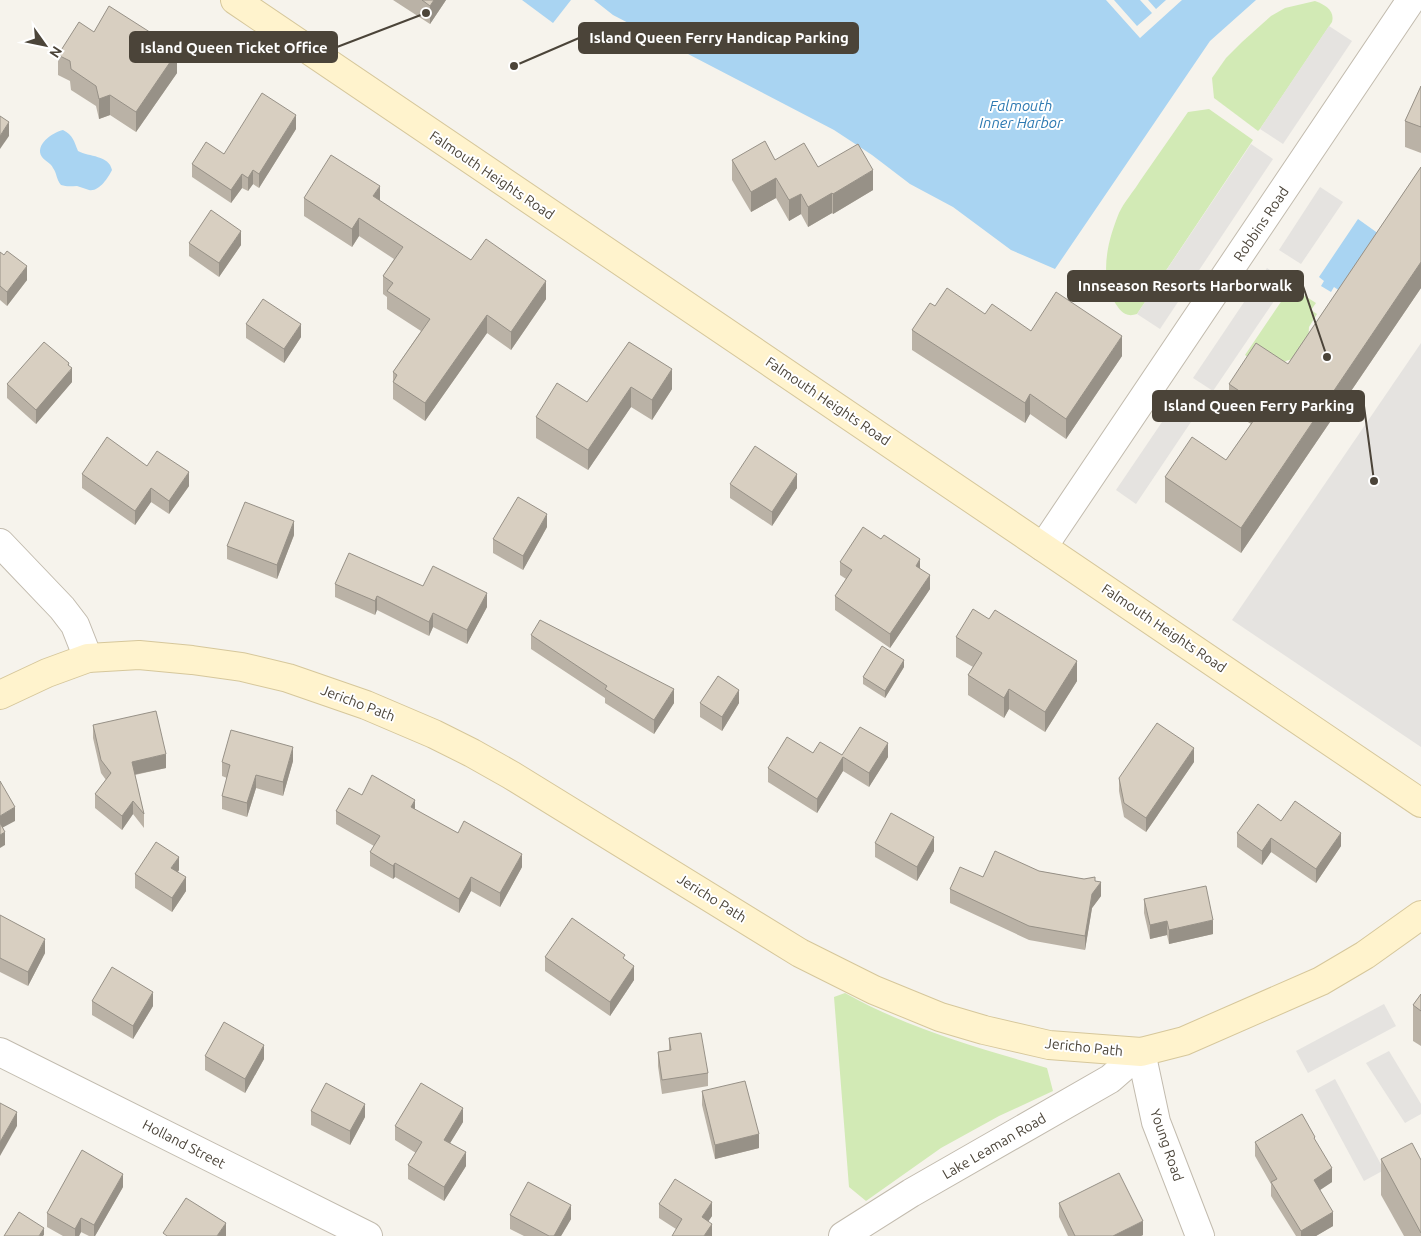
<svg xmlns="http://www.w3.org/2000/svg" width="1421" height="1236" viewBox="0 0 1421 1236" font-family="Ubuntu,sans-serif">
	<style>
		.green { fill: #d2eab5 }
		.parking { fill: #e5e3e0 }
		.water { fill: #a9d4f2 }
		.pier { fill: #f6f3ec }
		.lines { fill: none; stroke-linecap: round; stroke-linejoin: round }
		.street-casing { stroke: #c2bbae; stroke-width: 30 }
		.secondary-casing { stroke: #d6c79b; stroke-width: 30 }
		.street { stroke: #fff; stroke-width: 28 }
		.secondary { stroke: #fff3cd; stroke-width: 28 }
		.wall { fill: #bab2a6 }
		.shaded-wall { fill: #979187 }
		.building { fill: #d8cfc1; stroke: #979187 }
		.labels { text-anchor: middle; stroke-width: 4; stroke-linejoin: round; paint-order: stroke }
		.street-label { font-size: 14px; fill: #4b4439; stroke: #fff }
		.water-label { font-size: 15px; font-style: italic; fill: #2e7ab2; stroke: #fff }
		.leader { fill: none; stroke: #4b4439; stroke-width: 2 }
		.callout-dot { fill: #4b4439; stroke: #fff; stroke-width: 2 }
		.callout { fill: #4b4439; stroke: #4b4439; stroke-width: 2 }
		.callout-label { font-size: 15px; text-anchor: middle; font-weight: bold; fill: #fff }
	</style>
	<rect width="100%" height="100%" fill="#f6f3ec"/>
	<g class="green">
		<path d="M1315,1C1325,5 1335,10 1332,22L1260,129L1258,131L1214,98L1212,78L1226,58L1242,42L1271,16L1285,8Z"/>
		<path d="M1209,109L1253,140L1137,314C1125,318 1120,311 1114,301C1099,274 1108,240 1119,213C1124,202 1134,191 1140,181C1156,158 1172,135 1188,112Z"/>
		<polygon points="1291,287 1316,303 1311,310 1317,314 1309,327 1308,343 1298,357 1286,361 1271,373 1245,355"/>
		<path d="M845,993C907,1028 978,1048 1047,1068L1053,1091L999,1116L941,1148L866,1201L849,1187L834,997Z"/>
	</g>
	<g class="parking">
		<polygon points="1329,26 1352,41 1283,144 1260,129"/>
		<polygon points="1251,144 1273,159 1160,329 1137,314"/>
		<polygon points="1320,187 1343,202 1301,264 1279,250"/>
		<polygon points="1267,268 1287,282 1213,391 1193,378"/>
		<polygon points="1421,343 1421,747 1232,620"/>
		<polygon points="1181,394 1201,407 1136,504 1116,490"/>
		<polygon points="1384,1004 1396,1026 1308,1073 1296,1051"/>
		<polygon points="1389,1051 1421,1104 1421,1114 1405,1123 1366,1063"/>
		<polygon points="1335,1079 1384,1170 1364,1181 1315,1090"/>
	</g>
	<g class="water">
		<polygon points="522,0 571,0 553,23"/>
		<polygon points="594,0 1256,0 1210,41 1055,269 1011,250 953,207 910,184 872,155 834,130 613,15"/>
		<path d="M63,130C73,135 74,141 78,151C89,157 109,155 112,170C108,178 99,192 89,190C85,189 81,187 77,186C72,186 67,187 61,185C56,179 57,173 53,168C51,163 45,161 42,157C34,145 53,132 63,130Z"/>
		<polygon points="1358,219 1379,234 1340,291 1334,287 1331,292 1321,286 1324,281 1319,277"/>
	</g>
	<polygon class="pier" points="1106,0 1114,0 1137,26 1152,13 1140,0 1148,0 1156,9 1166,0 1182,0 1140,38"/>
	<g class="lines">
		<defs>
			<g id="street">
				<polyline points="0,543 62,608 75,625 88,658"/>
				<polyline points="1043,547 1411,0"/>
				<polyline points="0,1052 368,1236"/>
				<polyline points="843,1236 911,1193 1110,1079 1141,1052 1156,1122 1200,1236"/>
			</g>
			<g id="secondary">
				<polyline points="235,0 1421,803"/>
				<polyline points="0,695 47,673 88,658 139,655 192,660 242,667 288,678 366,705 434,734 472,753 511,775 800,953 874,990 940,1017 984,1030 1049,1045 1141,1052 1184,1041 1321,981 1365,955 1421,915"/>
			</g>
		</defs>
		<use href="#street" class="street-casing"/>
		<use href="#secondary" class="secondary-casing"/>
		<use href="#street" class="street"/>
		<use href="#secondary" class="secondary"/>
	</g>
	<g class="wall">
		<polygon points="393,0 446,0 430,24"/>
		<polygon points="94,32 156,40 177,73 136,132 110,115 99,119 96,106 71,90 70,81 58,75 58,55"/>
		<polygon points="1421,86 1421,153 1405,147 1405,121"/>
		<polygon points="296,129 259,188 253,184 248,191 242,188 231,203 192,177 192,164"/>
		<polygon points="732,160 775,160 818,167 873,190 833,214 832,213 808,227 801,214 789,221 776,198 751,212 732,180"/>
		<polygon points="1421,167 1421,288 1241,553 1165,502 1165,477 1226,460 1251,424 1229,410 1229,384 1288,364"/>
		<polygon points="304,198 380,201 471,260 546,299 511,350 487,333 425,421 393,399 393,372 421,331 387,309 387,297 383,294 383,276 394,259 359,236 352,247 304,216"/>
		<polygon points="189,243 241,245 219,277 189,256"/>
		<polygon points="0,252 4,255 27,280 7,306 0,300"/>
		<polygon points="935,306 985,314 1031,331 1122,356 1066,439 1030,414 1025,423 912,350 912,330"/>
		<polygon points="246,324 301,337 284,363 246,338"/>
		<polygon points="629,342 672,389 652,420 631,407 588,470 536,438 536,417 587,402"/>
		<polygon points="72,382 36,424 7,398 7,384"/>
		<polygon points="147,466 189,486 169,514 151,502 135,525 82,488 82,474"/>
		<polygon points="730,484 797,488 772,526 730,498"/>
		<polygon points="547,527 523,570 493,553 493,539"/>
		<polygon points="294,535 277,579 227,559 227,546"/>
		<polygon points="840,562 920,568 930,589 890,648 835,610 835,596 846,579 840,575"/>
		<polygon points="335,584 423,586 487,607 467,644 433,627 429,636 377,610 375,615 335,597"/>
		<polygon points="531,635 674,703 654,734 605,703 605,698 531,649"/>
		<polygon points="956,637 1077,681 1045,732 1009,709 1004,718 968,695 968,675 973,667 956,657"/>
		<polygon points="904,667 885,698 863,684 863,677"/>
		<polygon points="700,703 739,703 722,731 700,717"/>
		<polygon points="93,725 166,768 135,775 144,814 144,828 133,814 122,830 95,808 95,794 106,780 101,773 93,738"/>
		<polygon points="813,753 842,755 888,757 869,787 843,771 817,813 768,782 768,768"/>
		<polygon points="293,761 283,796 256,788 247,817 222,809 222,796 227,778 222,776 222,762"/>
		<polygon points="1194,762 1146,832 1124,817 1119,791 1119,778"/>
		<polygon points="362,795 415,810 458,833 522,867 500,907 471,891 459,913 395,877 393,879 370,866 370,852 374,846 336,824 336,811"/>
		<polygon points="1281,821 1341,846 1316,883 1271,852 1262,865 1237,847 1237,833"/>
		<polygon points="875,843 934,851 917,881 875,857"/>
		<polygon points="179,870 178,872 186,891 172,912 135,888 135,874"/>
		<polygon points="1039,871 1095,881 1101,896 1092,908 1085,950 1029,940 950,903 950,889 983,877"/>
		<polygon points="1144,899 1213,934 1169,944 1167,935 1150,939 1144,913"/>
		<polygon points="0,915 45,953 28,986 0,972"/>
		<polygon points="545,957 625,960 634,980 610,1016 545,971"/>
		<polygon points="1421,994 1421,1046 1413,1041 1413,1005"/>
		<polygon points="92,1001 153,1006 133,1039 92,1015"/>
		<polygon points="669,1038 708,1073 708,1086 662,1094 658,1066 658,1052 669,1050"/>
		<polygon points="205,1056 264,1059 245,1093 205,1070"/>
		<polygon points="702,1091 759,1148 715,1159 702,1105"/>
		<polygon points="311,1111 365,1117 350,1145 311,1125"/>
		<polygon points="463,1122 450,1143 466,1166 444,1201 408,1179 408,1165 416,1153 395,1140 395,1126"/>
		<polygon points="1315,1140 1332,1182 1320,1190 1333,1226 1316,1236 1296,1236 1271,1196 1271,1184 1255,1156 1255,1142"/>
		<polygon points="1381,1159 1421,1160 1421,1236 1404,1236 1381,1195"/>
		<polygon points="123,1187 95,1236 89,1236 81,1232 79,1236 63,1236 47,1227 47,1213"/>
		<polygon points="1059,1203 1143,1235 1141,1236 1068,1236 1059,1217"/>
		<polygon points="659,1204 712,1216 708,1221 712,1236 676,1229 659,1218"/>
		<polygon points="510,1215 571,1219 561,1236 524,1236 510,1229"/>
	</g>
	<g class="shaded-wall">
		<polygon points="434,0 446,0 430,24 430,6"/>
		<polygon points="177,52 177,73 136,132 136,112"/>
		<polygon points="110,95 110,115 99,119 99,99"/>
		<polygon points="296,115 296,129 259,188 259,174"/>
		<polygon points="9,122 9,136 0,149 0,136"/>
		<polygon points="253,170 253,184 248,191 248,178"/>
		<polygon points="873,170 873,190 833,214 833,194"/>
		<polygon points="242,174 242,188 231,203 231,190"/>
		<polygon points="776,178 776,198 751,212 751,192"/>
		<polygon points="380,186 380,204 373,196"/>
		<polygon points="832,193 832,213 808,227 808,207"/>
		<polygon points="801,194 801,214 789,221 789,200"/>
		<polygon points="359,218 359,236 352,247 352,229"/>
		<polygon points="241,231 241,245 219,277 219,263"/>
		<polygon points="1421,262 1421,288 1241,553 1241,528"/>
		<polygon points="27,266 27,280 7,306 7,292"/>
		<polygon points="546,281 546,299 511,350 511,332"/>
		<polygon points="487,315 487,333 425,421 425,403"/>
		<polygon points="301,324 301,337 284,363 284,349"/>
		<polygon points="1122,336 1122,356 1066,439 1066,419"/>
		<polygon points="69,363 69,372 72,368 72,382 36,424 36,410"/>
		<polygon points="672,369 672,389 652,420 652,400"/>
		<polygon points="631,387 631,407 588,470 588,450"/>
		<polygon points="1030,394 1030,414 1025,423 1025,403"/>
		<polygon points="189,472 189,486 169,514 169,501"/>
		<polygon points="797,474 797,488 772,526 772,512"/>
		<polygon points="151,488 151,502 135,525 135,511"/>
		<polygon points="547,514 547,527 523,570 523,556"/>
		<polygon points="294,521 294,535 277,579 277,565"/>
		<polygon points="920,559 920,573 916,566"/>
		<polygon points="930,575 930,589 890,648 890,634"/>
		<polygon points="487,593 487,607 467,644 467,630"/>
		<polygon points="377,596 377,610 375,615 375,601"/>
		<polygon points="433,613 433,627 429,636 429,622"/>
		<polygon points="904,660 904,667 885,698 885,691"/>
		<polygon points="1077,661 1077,681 1045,732 1045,712"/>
		<polygon points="674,689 674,703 654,734 654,720"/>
		<polygon points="1009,689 1009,709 1004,718 1004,698"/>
		<polygon points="739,690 739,703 722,731 722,717"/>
		<polygon points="888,743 888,757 869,787 869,773"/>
		<polygon points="293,747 293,761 283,796 283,782"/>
		<polygon points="1194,748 1194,762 1146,832 1146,818"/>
		<polygon points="166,754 166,768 132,775 132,762"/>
		<polygon points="843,757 843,771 817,813 817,799"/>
		<polygon points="256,775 256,788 247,817 247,803"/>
		<polygon points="415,800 415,813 411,807"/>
		<polygon points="133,801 133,814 122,830 122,816"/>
		<polygon points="15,807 15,821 0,829 0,816"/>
		<polygon points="5,832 5,845 0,848 0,835"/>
		<polygon points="1341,833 1341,846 1316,883 1316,869"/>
		<polygon points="934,837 934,851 917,881 917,867"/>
		<polygon points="1271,838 1271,852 1262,865 1262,851"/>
		<polygon points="522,854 522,867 500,907 500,893"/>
		<polygon points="179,857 179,870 171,882 171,868"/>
		<polygon points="395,863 395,877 393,879 393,866"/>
		<polygon points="186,877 186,891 172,912 172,898"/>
		<polygon points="471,877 471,891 459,913 459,899"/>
		<polygon points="1095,877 1095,890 1101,882 1101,896 1092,908 1085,950 1085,936"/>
		<polygon points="1213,920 1213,934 1169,944 1169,930"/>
		<polygon points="1167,921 1167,935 1150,939 1150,925"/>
		<polygon points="45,939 45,953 28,986 28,972"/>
		<polygon points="634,966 634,980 610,1016 610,1002"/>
		<polygon points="153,992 153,1006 133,1039 133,1026"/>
		<polygon points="264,1045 264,1059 245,1093 245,1079"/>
		<polygon points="365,1104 365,1117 350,1145 350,1131"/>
		<polygon points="463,1108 463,1122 444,1153 444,1140"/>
		<polygon points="17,1112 17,1126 0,1156 0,1142"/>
		<polygon points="759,1134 759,1148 715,1159 715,1145"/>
		<polygon points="466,1152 466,1166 444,1201 444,1187"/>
		<polygon points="1332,1168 1332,1182 1314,1194 1314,1180"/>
		<polygon points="123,1174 123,1187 95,1236 94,1236 94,1225"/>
		<polygon points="712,1202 712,1216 702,1231 702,1217"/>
		<polygon points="571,1205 571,1219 561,1236 554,1236"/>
		<polygon points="1333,1212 1333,1226 1316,1236 1301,1236 1301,1231"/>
		<polygon points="81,1218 81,1232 79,1236 75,1236 75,1229"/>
		<polygon points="1143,1221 1143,1235 1141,1236 1113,1236"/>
		<polygon points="226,1223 226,1236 217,1236"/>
		<polygon points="712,1224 712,1236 704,1236"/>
		<polygon points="44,1228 44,1235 43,1236 39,1236"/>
	</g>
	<g class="building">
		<polygon points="422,0 434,0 430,6"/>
		<polygon points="109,6 156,36 155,39 177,52 136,112 110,95 99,99 96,86 71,69 70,61 58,55 79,22 94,32"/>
		<polygon points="1421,86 1421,127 1405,121"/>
		<polygon points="262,93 296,115 259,174 253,170 248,178 242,174 231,190 192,164 206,142 224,154"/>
		<polygon points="0,116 9,122 0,136"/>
		<polygon points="765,141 775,160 804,143 818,167 858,144 873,170 833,194 832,193 808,207 801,194 789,200 776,178 751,192 732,160"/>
		<polygon points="331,155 380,186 373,196 471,260 486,239 546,281 511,332 487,315 425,403 393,382 397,375 393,372 430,319 387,291 393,283 383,276 403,247 359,218 352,229 304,198"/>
		<polygon points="1421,167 1421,262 1241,528 1165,477 1192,437 1226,460 1263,407 1229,384 1256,343 1288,364"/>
		<polygon points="211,210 241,231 219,263 189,243"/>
		<polygon points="7,251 27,266 7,292 0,286 0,252 4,255"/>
		<polygon points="947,288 985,314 992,304 1031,331 1056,292 1122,336 1066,419 1030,394 1025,403 912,330 930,303 935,306"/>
		<polygon points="263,299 301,324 284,349 246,324"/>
		<polygon points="44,342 69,363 68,365 72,368 36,410 7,384"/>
		<polygon points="629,342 672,369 652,400 631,387 588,450 536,417 557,383 587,402"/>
		<polygon points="107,437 147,466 157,451 189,472 169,501 151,488 135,511 82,474"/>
		<polygon points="755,446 797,474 772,512 730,484"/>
		<polygon points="518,497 547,514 523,556 493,539"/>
		<polygon points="245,502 294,521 277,565 227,546"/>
		<polygon points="863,527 881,539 884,535 920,559 916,566 930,575 890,634 835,596 852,570 840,562"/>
		<polygon points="349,553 423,586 433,566 487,593 467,630 433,613 429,622 377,596 375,601 335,584"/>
		<polygon points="973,609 989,619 995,610 1077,661 1045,712 1009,689 1004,698 968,675 982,653 956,637"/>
		<polygon points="540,620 674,689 654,720 605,689 607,686 531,635"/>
		<polygon points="882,646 904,660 885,691 863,677"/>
		<polygon points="718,676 739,690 722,717 700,703"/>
		<polygon points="156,711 166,754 132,762 144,814 133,801 122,816 95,794 111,773 101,760 93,725"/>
		<polygon points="1157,723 1194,748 1146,818 1124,803 1119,778"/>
		<polygon points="860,727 888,743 869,773 843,757 817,799 768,768 787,737 813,753 820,742 842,755"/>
		<polygon points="231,730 293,747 283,782 256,775 247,803 222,796 230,765 222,762"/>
		<polygon points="372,775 415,800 411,807 458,833 464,821 522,854 500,893 471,877 459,899 395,863 393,866 370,852 380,836 336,811 349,788 362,795"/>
		<polygon points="0,781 15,807 0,816"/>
		<polygon points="1295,801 1341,833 1316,869 1271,838 1262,851 1237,833 1258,804 1281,821"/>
		<polygon points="891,813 934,837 917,867 875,843"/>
		<polygon points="0,823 5,832 0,835"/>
		<polygon points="156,842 179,857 171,868 186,877 172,898 135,874"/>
		<polygon points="995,851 1039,871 1084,879 1095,877 1095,881 1101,882 1092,894 1085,936 1029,926 950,889 960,867 983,877"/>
		<polygon points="1206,886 1213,920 1169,930 1167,921 1150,925 1144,899"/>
		<polygon points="0,915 45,939 28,972 0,958"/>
		<polygon points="572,918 625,955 623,958 634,966 610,1002 545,957"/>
		<polygon points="112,967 153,992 133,1026 92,1001"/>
		<polygon points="1421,994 1421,1011 1413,1005"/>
		<polygon points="224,1022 264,1045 245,1079 205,1056"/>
		<polygon points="701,1033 708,1073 662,1080 658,1052 671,1050 669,1038"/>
		<polygon points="745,1081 759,1134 715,1145 702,1091"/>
		<polygon points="326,1083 365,1104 350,1131 311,1111"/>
		<polygon points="421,1083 463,1108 444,1140 466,1152 444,1187 408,1165 422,1142 395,1126"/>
		<polygon points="0,1103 17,1112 0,1142"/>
		<polygon points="1302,1114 1315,1137 1314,1138 1332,1168 1314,1180 1333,1212 1301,1231 1271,1182 1277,1179 1255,1142"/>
		<polygon points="1412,1143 1421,1160 1421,1233 1381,1159"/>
		<polygon points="82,1150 123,1174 94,1225 81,1218 75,1229 47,1213"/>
		<polygon points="1119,1173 1143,1221 1113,1236 1075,1236 1059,1203"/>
		<polygon points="675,1179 712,1202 702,1217 712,1224 704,1236 672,1236 682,1219 659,1204"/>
		<polygon points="528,1182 571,1205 554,1236 549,1236 510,1215"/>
		<polygon points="186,1198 226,1223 217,1236 167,1236 163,1233"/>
		<polygon points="19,1212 44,1228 39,1236 4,1236"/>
	</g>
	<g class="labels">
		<g class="street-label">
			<text transform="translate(492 175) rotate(34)" y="5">Falmouth Heights Road</text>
			<text transform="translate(1261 224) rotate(-56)" y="5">Robbins Road</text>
			<text transform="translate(828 401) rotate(34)" y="5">Falmouth Heights Road</text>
			<text transform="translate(1164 628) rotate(34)" y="5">Falmouth Heights Road</text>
			<text transform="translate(358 703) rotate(21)" y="5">Jericho Path</text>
			<text transform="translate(712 898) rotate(32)" y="5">Jericho Path</text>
			<text transform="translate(1084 1047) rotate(6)" y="5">Jericho Path</text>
			<text transform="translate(184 1144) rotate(27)" y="5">Holland Street</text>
			<text transform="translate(1167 1145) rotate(71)" y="5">Young Road</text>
			<text transform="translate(994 1146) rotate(-30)" y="5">Lake Leaman Road</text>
		</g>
		<g class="water-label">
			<text x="1021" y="111">Falmouth<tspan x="1021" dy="17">Inner Harbor</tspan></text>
		</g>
	</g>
	<path class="leader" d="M514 66L579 38M426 13L337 47M1327 357L1303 286M1374 481L1364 406"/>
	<g class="callout-dot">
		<circle cx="514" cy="66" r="5"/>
		<circle cx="426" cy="13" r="5"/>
		<circle cx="1327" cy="357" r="5"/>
		<circle cx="1374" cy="481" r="5"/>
	</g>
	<g class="callout">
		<rect x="579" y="23" width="279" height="30" rx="5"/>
		<rect x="130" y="32" width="207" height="30" rx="5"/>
		<rect x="1068" y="271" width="235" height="30" rx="5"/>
		<rect x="1153" y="391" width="211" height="30" rx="5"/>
	</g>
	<g class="callout-label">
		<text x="719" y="43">Island Queen Ferry Handicap Parking</text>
		<text x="234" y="53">Island Queen Ticket Office</text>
		<text x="1185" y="291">Innseason Resorts Harborwalk</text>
		<text x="1259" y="411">Island Queen Ferry Parking</text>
	</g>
	<g transform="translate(45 45) rotate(123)" stroke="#ffffff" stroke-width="4" paint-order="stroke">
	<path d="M0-4L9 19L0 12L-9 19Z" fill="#4b4439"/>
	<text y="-8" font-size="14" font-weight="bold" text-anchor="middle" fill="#4b4439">N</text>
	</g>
</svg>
